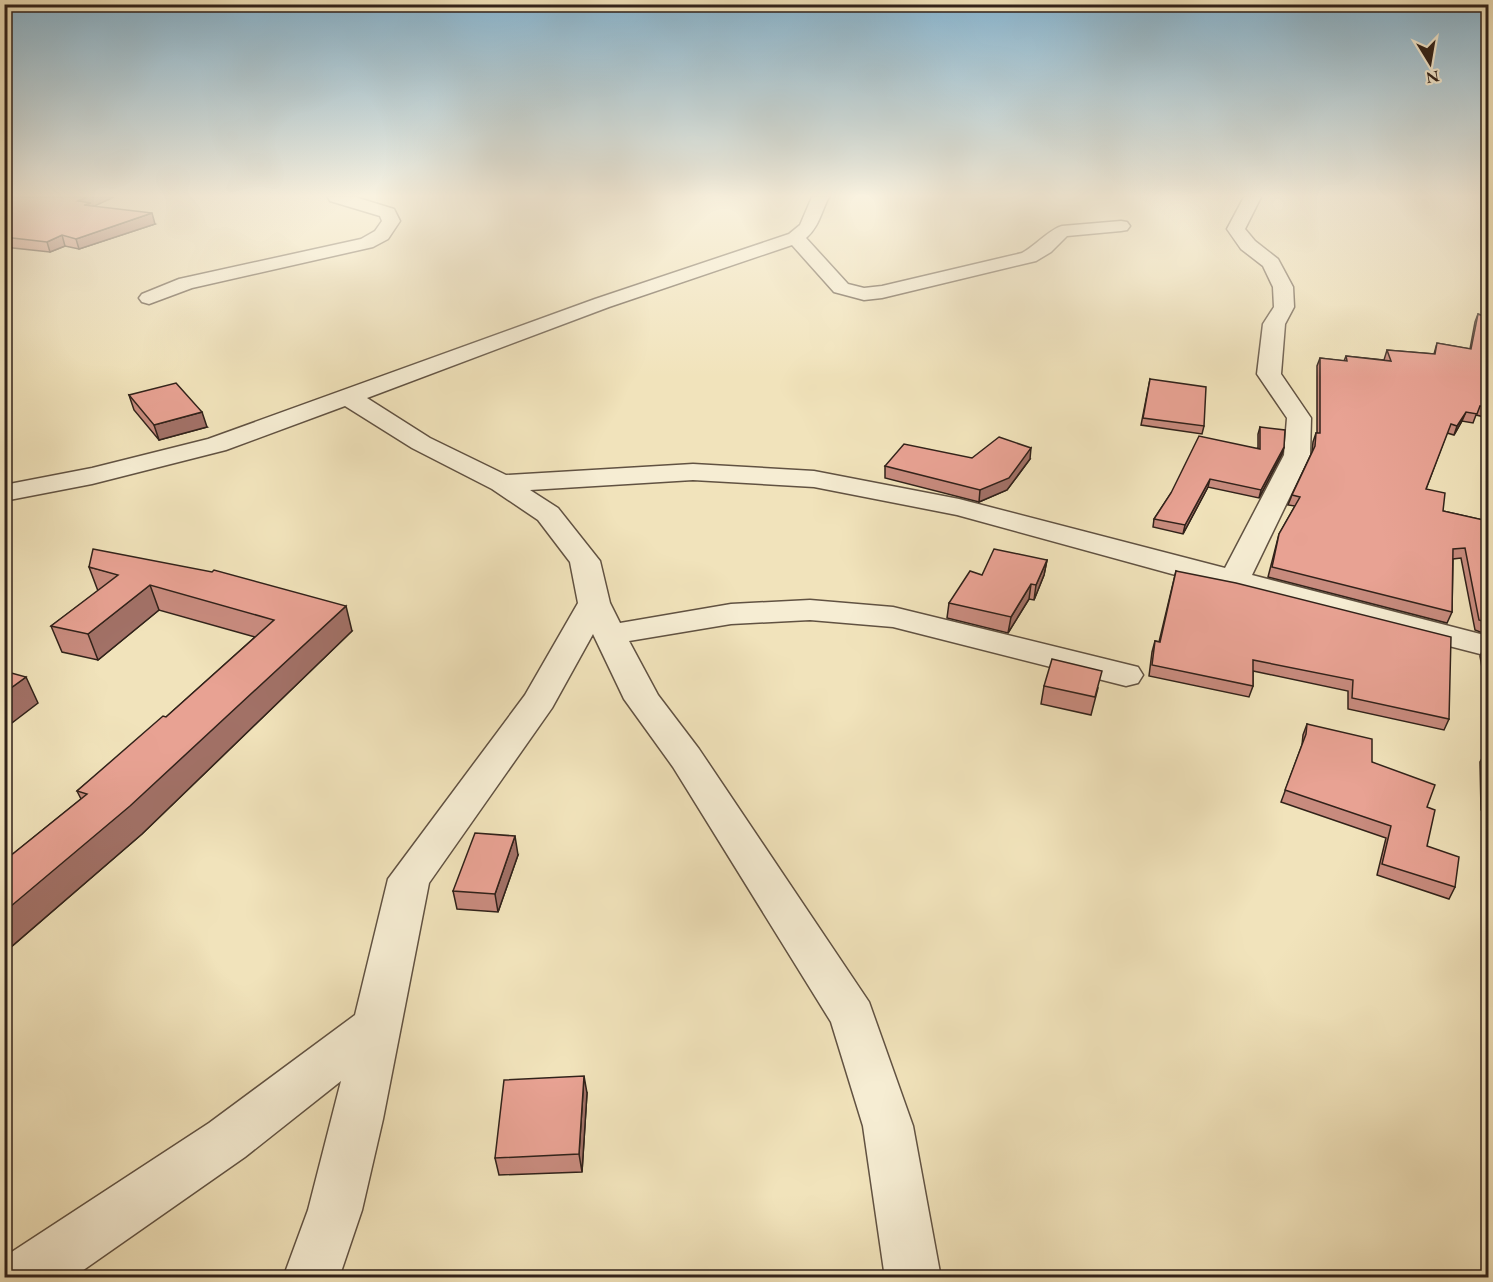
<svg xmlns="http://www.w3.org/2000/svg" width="1493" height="1282" viewBox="0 0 1493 1282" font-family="'EB Garamond',serif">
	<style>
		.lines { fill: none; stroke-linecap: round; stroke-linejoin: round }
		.minor-casing { stroke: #615242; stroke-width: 3 }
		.minor { fill: #f6edd3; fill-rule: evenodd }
		.wall { fill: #c88b7e; stroke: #31221a; stroke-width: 1.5 }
		.shaded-wall { fill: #a27167; stroke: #31221a; stroke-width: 1.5 }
		.building { fill: #e8a293; stroke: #31221a; stroke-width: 1.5 }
	</style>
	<rect width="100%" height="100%" fill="#f1e3bb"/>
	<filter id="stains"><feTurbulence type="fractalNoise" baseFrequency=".00333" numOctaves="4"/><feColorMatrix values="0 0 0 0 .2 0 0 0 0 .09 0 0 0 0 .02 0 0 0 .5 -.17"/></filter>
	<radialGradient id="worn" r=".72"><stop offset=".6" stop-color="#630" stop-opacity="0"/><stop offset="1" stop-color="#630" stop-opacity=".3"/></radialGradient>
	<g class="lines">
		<defs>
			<g id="minor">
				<polygon points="328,197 355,197 394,209 400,221 388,239 373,247 192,288 149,304 142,302 139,298 142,294 179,279 361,239 375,231 382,221 380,216 330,201"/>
				<path d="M812,197H829C821,212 819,227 806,238L848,284L864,288L882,286L1022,253C1035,246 1050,229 1062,226L1121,221L1127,222L1130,226L1127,230L1121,231L1067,236L1051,252L1036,261L882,298L864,300L834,292L792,245L609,307L367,398L430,438L506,475L693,464L814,471L959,499L1225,568L1284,455L1287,418L1257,374L1263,324L1274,307L1273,287L1263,266L1241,249L1227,229L1244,197H1261L1245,229L1255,241L1278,259L1293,287L1294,307L1285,324L1281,374L1311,418L1310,455L1252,575L1488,636V656L1223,588L957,515L814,487L693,480L530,490L558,508L600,561L610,603L620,623L731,604L810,600L893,607L1138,667L1143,675L1138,683L1126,686L893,627L810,620L731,624L629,641L658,695L699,749L869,1002L913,1126L941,1278H885L863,1126L831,1022L673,767L624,699L593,634L552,708L429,883L383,1119L362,1210L339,1278H283L308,1210L341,1081L245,1157L72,1278H4V1257L209,1123L355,1015L388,879L525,695L578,603L570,562L538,520L492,489L412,448L345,406L226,450L92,484L4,501V485L92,468L208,439L595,299L789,234L800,225Z"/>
			</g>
		</defs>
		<use href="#minor" class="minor-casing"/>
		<use href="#minor" class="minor"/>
	</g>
	<g class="wall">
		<polygon points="4,197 92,206 155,224 79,249 65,246 50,252 4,247"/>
		<polygon points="1478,314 1488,318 1488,418 1476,415 1473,423 1462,421 1454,435 1447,433 1426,489 1443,511 1488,521 1488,635 1475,630 1461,558 1453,559 1452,612 1447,623 1268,577 1279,534 1295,506 1288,505 1292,495 1312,452 1313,442 1316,433 1317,433 1317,366 1320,358 1344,361 1346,356 1384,360 1387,350 1434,354 1437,343 1470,349 1475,322"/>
		<polygon points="1150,379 1204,426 1202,434 1141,425"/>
		<polygon points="129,395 207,427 159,440 134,410"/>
		<polygon points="1260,427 1284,447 1282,454 1259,498 1208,487 1183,534 1153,527 1154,519 1171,493 1258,448 1258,434"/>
		<polygon points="972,458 1030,459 1007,490 979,502 885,478 885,466"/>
		<polygon points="1047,560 1044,575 1034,600 1029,599 1008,633 947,618 949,603 982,575"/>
		<polygon points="89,567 352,631 142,834 4,953 4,861 81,799 77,791 166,717 255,637 159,610 98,660 62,652 51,626 98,591"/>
		<polygon points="1176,571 1449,719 1444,730 1348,709 1348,691 1253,671 1253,686 1249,697 1149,676 1152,652 1155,641 1159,642"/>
		<polygon points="1485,645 1488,646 1488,703 1480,656"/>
		<polygon points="1044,686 1098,688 1091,715 1041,704"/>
		<polygon points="1307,724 1372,762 1427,807 1427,846 1455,887 1449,899 1377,875 1386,838 1281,802 1302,745 1303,735"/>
		<polygon points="1486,751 1488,751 1488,812 1481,810 1480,762"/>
		<polygon points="518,855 498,912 457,909 453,891"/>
		<polygon points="587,1093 582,1172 499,1175 495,1158"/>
	</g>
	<g class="shaded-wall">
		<polygon points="87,197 114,197 92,207 87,215 78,201"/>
		<polygon points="152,213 155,224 79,249 76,239"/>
		<polygon points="62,235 65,246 50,252 47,242"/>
		<polygon points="202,412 207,427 159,440 154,425"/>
		<polygon points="1466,412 1462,421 1454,435 1457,426"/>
		<polygon points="1284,447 1282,454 1259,498 1261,490"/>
		<polygon points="1031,448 1030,459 1007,490 979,502 980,490"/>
		<polygon points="1210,479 1208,487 1183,534 1185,525"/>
		<polygon points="1047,560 1044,575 1034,600 1036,585"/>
		<polygon points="1031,584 1029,599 1008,633 1011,617"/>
		<polygon points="150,585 159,610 98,660 88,634"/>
		<polygon points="346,606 352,631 142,834 4,953 4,912"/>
		<polygon points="26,677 38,703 4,729 4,693"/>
		<polygon points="515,836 518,855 498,912 495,894"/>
		<polygon points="584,1076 587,1093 582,1172 579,1154"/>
	</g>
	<g class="building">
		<polygon points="4,197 87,197 78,201 91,203 84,205 152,213 76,239 62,235 47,242 4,237"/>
		<polygon points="1478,314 1488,318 1488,408 1480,406 1477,414 1466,412 1457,426 1451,424 1426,489 1445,493 1443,511 1488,521 1488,623 1479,620 1465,548 1453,549 1452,612 1272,567 1279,534 1300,497 1292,495 1315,446 1316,433 1320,433 1320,358 1347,361 1346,356 1391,361 1387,350 1435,354 1437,343 1471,349"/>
		<polygon points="1150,379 1206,387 1204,426 1143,418"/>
		<polygon points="176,383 202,412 154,425 129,395"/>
		<polygon points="1260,427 1285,430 1284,447 1261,490 1210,479 1185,525 1154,519 1171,493 1199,436 1260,449"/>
		<polygon points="999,437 1031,448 1009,478 980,490 885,466 904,444 972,458"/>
		<polygon points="93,549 212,572 214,570 346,606 130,806 4,912 4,861 87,794 77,791 163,716 166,717 274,620 150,585 88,634 51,626 118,575 89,567"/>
		<polygon points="994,549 1047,560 1036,585 1031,584 1011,617 949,603 970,571 982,575"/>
		<polygon points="1176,571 1236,583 1451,637 1449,719 1352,698 1353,680 1253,660 1253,686 1152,665 1155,641 1160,642"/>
		<polygon points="1485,645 1488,646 1488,665"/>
		<polygon points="1052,659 1102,671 1095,697 1044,686"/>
		<polygon points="4,671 26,677 4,693"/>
		<polygon points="1307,724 1372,739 1372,762 1435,785 1427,807 1435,810 1427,846 1459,857 1455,887 1382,864 1391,826 1285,790 1306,734"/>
		<polygon points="1486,751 1488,751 1488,799 1487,799"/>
		<polygon points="475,833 515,836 495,894 453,891"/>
		<polygon points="584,1076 579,1154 495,1158 504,1080"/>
	</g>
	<linearGradient id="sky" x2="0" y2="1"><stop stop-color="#89b8d4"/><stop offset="0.52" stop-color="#f9f2e0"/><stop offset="1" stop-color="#f9f2e0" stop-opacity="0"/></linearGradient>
	<rect width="1493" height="377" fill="url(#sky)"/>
	<rect width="1493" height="1282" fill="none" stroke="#f1e3bb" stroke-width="24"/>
	<rect x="6" y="6" width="1481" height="1270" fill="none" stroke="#31221a" stroke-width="3"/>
	<rect x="12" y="12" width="1469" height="1258" fill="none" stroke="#31221a" stroke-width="1.5"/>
	<g transform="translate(1430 63) rotate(169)" stroke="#f6edd3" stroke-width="4.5" paint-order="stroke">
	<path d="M0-4.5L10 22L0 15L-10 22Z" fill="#31221a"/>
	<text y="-9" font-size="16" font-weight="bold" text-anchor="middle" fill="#31221a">N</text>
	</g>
	<rect width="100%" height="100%" filter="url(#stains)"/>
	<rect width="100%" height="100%" fill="url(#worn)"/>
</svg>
